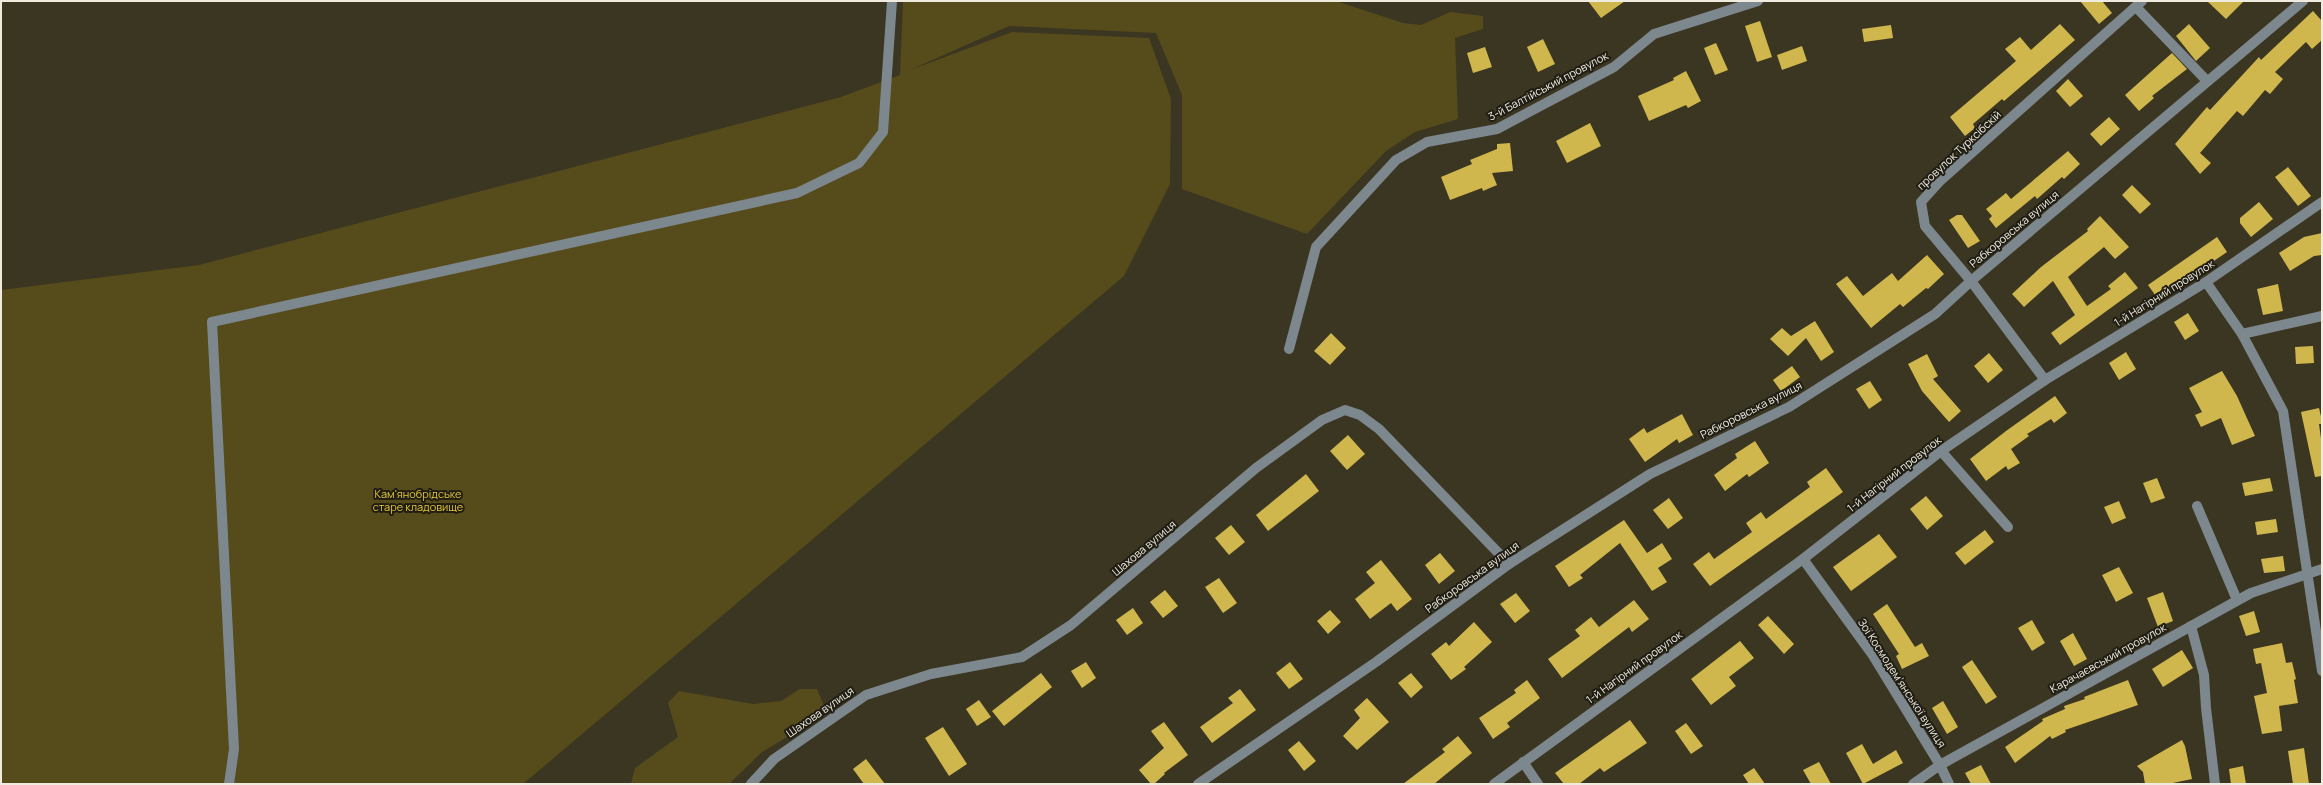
<svg xmlns="http://www.w3.org/2000/svg" width="2323" height="785" viewBox="0 0 2323 785" font-family="Manrope,sans-serif">
	<style>
		.green { fill: #564b1b }
		.building { fill: #d0b74d }
		.lines { fill: none; stroke-linecap: round; stroke-linejoin: round }
		.minor { stroke: #7d878e; stroke-width: 10 }
		.labels { text-anchor: middle; stroke-width: 4; stroke-linejoin: round; paint-order: stroke }
		.street-label { font-size: 11px; fill: #efecdf; stroke: #201d14 }
		.park-label { font-size: 11px; fill: #e6c732; stroke: #201d14 }
	</style>
	<rect width="100%" height="100%" fill="#3b3621"/>
	<g class="green">
		<polygon points="903,1 1336,1 1403,23 1421,25 1450,12 1483,16 1483,29 1455,38 1458,119 1415,132 1386,151 1307,234 1182,189 1182,95 1156,33 1009,26 910,70 1012,32 1149,38 1171,99 1170,184 1124,276 523,784 1,784 1,290 199,265 841,97 900,75"/>
		<polygon points="800,689 817,689 827,713 762,752 729,784 631,784 635,768 678,737 668,703 679,691 753,704 781,701"/>
	</g>
	<g class="building">
		<polygon points="1588,1 1625,1 1601,18"/>
		<polygon points="2080,1 2102,1 2112,13 2099,24"/>
		<polygon points="2207,1 2244,1 2226,19"/>
		<polygon points="2313,11 2322,21 2322,40 2312,49 2306,42 2275,72 2283,79 2270,94 2265,90 2243,116 2237,111 2200,153 2211,163 2200,174 2175,144 2207,107 2210,110 2259,57 2261,60"/>
		<polygon points="1760,21 1772,57 1757,62 1745,26"/>
		<polygon points="2060,24 2075,40 2004,101 2002,99 1973,124 1975,128 1965,136 1950,117 2016,61 2005,49 2020,37 2031,50"/>
		<polygon points="2189,24 2210,48 2196,61 2176,36"/>
		<polygon points="1891,25 1893,38 1864,42 1862,29"/>
		<polygon points="1543,39 1555,64 1538,72 1527,47"/>
		<polygon points="1716,43 1728,70 1715,75 1704,48"/>
		<polygon points="1802,46 1807,61 1782,70 1777,55"/>
		<polygon points="1485,47 1492,67 1473,73 1467,53"/>
		<polygon points="2172,53 2187,69 2152,96 2154,98 2139,111 2125,95"/>
		<polygon points="1686,71 1701,101 1688,108 1686,105 1649,121 1638,96 1674,80 1673,78"/>
		<polygon points="2068,79 2083,96 2070,107 2056,91"/>
		<polygon points="2109,117 2120,129 2101,146 2090,134"/>
		<polygon points="1590,123 1601,146 1567,163 1556,141"/>
		<polygon points="1510,143 1513,171 1492,173 1497,185 1483,191 1482,188 1450,200 1441,177 1472,164 1470,160 1497,149 1497,144"/>
		<polygon points="2068,151 2080,164 2064,179 2062,177 2037,199 2035,196 1996,228 1989,219 1992,216 1986,209 2006,193 2011,199"/>
		<polygon points="2288,167 2311,196 2298,206 2275,177"/>
		<polygon points="2132,185 2151,204 2140,214 2122,195"/>
		<polygon points="2259,202 2273,219 2251,237 2240,223 2240,218"/>
		<polygon points="1957,215 1962,215 1980,241 1968,248 1949,220"/>
		<polygon points="2100,216 2129,247 2115,259 2104,247 2068,277 2087,306 2111,289 2108,286 2125,272 2138,288 2060,345 2051,333 2075,315 2053,281 2024,307 2012,294 2041,267 2088,231 2087,229"/>
		<polygon points="2322,233 2322,255 2314,256 2290,271 2279,253 2304,237"/>
		<polygon points="2217,237 2227,252 2158,299 2148,285"/>
		<polygon points="1927,255 1944,274 1928,289 1926,288 1903,307 1900,304 1871,328 1836,284 1847,276 1863,296 1892,273 1898,281"/>
		<polygon points="2278,284 2283,311 2263,315 2257,289"/>
		<polygon points="2188,313 2199,331 2185,340 2174,322"/>
		<polygon points="1815,321 1834,352 1821,361 1806,338 1788,356 1770,339 1782,328 1791,336"/>
		<polygon points="1331,333 1346,348 1330,365 1314,351"/>
		<polygon points="2313,346 2314,363 2296,364 2295,347"/>
		<polygon points="2126,352 2136,369 2119,380 2109,363"/>
		<polygon points="1989,353 2003,370 1988,383 1974,366"/>
		<polygon points="1927,354 1938,376 1933,379 1961,411 1949,422 1922,391 1908,364"/>
		<polygon points="1792,366 1800,377 1781,391 1773,380"/>
		<polygon points="2222,371 2237,396 2255,436 2232,445 2221,418 2201,427 2195,415 2202,412 2189,388"/>
		<polygon points="1870,381 1882,400 1869,409 1856,389"/>
		<polygon points="2055,396 2067,413 2054,423 2051,419 2027,434 2029,436 2011,449 2020,463 2008,470 2006,466 1986,481 1970,459 2006,431"/>
		<polygon points="2319,408 2322,421 2322,424 2319,424 2322,446 2322,476 2315,477 2301,412"/>
		<polygon points="1682,414 1693,435 1679,443 1677,439 1645,462 1629,439 1644,428 1647,433"/>
		<polygon points="1348,435 1365,454 1347,470 1330,451"/>
		<polygon points="1755,441 1769,463 1749,477 1747,474 1725,491 1714,475 1737,458 1735,454"/>
		<polygon points="1826,468 1843,492 1710,586 1693,564 1709,552 1714,559 1752,532 1746,523 1761,512 1766,519 1810,487 1807,482"/>
		<polygon points="1306,474 1319,491 1268,531 1256,515"/>
		<polygon points="2157,478 2165,498 2151,503 2143,483"/>
		<polygon points="2270,478 2273,491 2245,496 2242,483"/>
		<polygon points="1926,496 1943,516 1927,530 1910,509"/>
		<polygon points="1669,498 1683,518 1668,529 1653,510"/>
		<polygon points="2119,501 2126,518 2112,524 2104,507"/>
		<polygon points="2276,519 2278,532 2257,535 2255,522"/>
		<polygon points="1624,520 1647,553 1662,543 1672,559 1658,568 1667,582 1652,591 1620,543 1580,575 1583,578 1569,587 1555,566"/>
		<polygon points="1231,525 1245,542 1229,555 1215,538"/>
		<polygon points="1985,530 1994,542 1965,565 1955,553"/>
		<polygon points="1879,534 1897,557 1851,591 1833,567"/>
		<polygon points="1440,553 1455,571 1439,584 1425,565"/>
		<polygon points="2283,556 2285,571 2264,573 2261,559"/>
		<polygon points="1381,560 1412,599 1397,611 1391,603 1370,619 1355,599 1375,583 1366,572"/>
		<polygon points="2119,567 2133,593 2116,602 2102,575"/>
		<polygon points="1219,578 1237,603 1223,613 1205,587"/>
		<polygon points="1165,590 1178,606 1163,618 1150,602"/>
		<polygon points="2163,592 2173,621 2158,627 2147,598"/>
		<polygon points="1516,593 1530,611 1515,623 1500,604"/>
		<polygon points="1634,600 1649,619 1632,632 1629,627 1562,678 1548,659 1580,636 1575,630 1591,617 1599,627"/>
		<polygon points="1887,604 1915,647 1922,643 1929,656 1902,669 1896,656 1899,654 1873,614"/>
		<polygon points="1133,608 1143,623 1127,635 1116,620"/>
		<polygon points="1330,610 1341,622 1328,634 1317,621"/>
		<polygon points="2254,611 2260,632 2246,636 2239,616"/>
		<polygon points="1768,616 1794,644 1784,654 1758,625"/>
		<polygon points="2032,620 2045,643 2032,651 2018,628"/>
		<polygon points="1474,622 1492,642 1464,667 1466,669 1451,680 1431,654 1446,642 1449,646"/>
		<polygon points="2073,633 2087,659 2074,666 2060,641"/>
		<polygon points="1740,641 1754,658 1729,677 1736,686 1711,705 1691,679"/>
		<polygon points="2282,643 2286,663 2292,662 2296,679 2294,680 2298,703 2279,706 2282,731 2262,734 2254,696 2267,693 2261,663 2256,664 2253,649"/>
		<polygon points="2182,650 2193,668 2163,687 2152,669"/>
		<polygon points="1972,660 1997,697 1986,704 1962,667"/>
		<polygon points="1086,662 1096,678 1082,688 1071,671"/>
		<polygon points="1290,662 1303,679 1289,689 1276,673"/>
		<polygon points="1041,673 1052,687 1004,726 992,711"/>
		<polygon points="1411,673 1423,687 1411,698 1398,683"/>
		<polygon points="1527,680 1540,698 1507,723 1510,727 1493,739 1479,718 1516,693 1514,690"/>
		<polygon points="2128,680 2138,705 2065,730 2066,732 2052,739 2050,736 2015,763 2005,747 2043,721 2042,719 2065,709 2064,706 2085,699 2084,697"/>
		<polygon points="1240,689 1256,710 1212,743 1200,727 1233,703 1228,698"/>
		<polygon points="1367,698 1389,722 1357,750 1343,736 1360,718 1354,710"/>
		<polygon points="979,700 991,717 977,726 966,709"/>
		<polygon points="1943,701 1958,727 1947,734 1932,708"/>
		<polygon points="1630,720 1647,743 1604,772 1600,768 1579,784 1564,784 1555,773"/>
		<polygon points="1164,722 1188,755 1164,773 1165,774 1154,784 1151,784 1139,770 1164,748 1151,731"/>
		<polygon points="1686,723 1703,746 1691,754 1675,731"/>
		<polygon points="943,727 967,764 949,776 925,738"/>
		<polygon points="1458,736 1472,753 1434,784 1403,784 1445,752 1442,749"/>
		<polygon points="2182,740 2185,746 2192,779 2168,784 2145,784 2143,772 2137,766"/>
		<polygon points="1299,741 1316,761 1304,771 1288,750"/>
		<polygon points="1862,744 1873,764 1896,750 1903,763 1863,784 1846,753"/>
		<polygon points="2304,748 2309,784 2293,784 2288,751"/>
		<polygon points="866,759 885,784 864,784 853,769"/>
		<polygon points="1819,762 1831,784 1811,784 1803,770"/>
		<polygon points="1981,765 1991,784 1971,784 1965,773"/>
		<polygon points="2243,766 2246,784 2231,784 2229,769"/>
		<polygon points="1754,768 1765,784 1749,784 1743,775"/>
	</g>
	<g class="lines">
		<g class="minor">
			<polyline points="2136,7 2207,81"/>
			<polyline points="2206,282 2242,334 2283,411 2322,671"/>
			<polyline points="2242,334 2322,316"/>
			<polyline points="1289,349 1316,247 1396,160 1427,142 1497,129 1614,67 1654,34 1758,1"/>
			<polyline points="2045,380 1971,281 1925,226 1921,202 1940,181 2142,1"/>
			<polyline points="1941,451 2008,527"/>
			<polyline points="2197,506 2237,600"/>
			<polyline points="1803,559 1872,654 1940,765 1949,784"/>
			<polyline points="2191,626 2204,675 2206,708 2215,784"/>
			<polyline points="1523,762 1538,784"/>
			<polyline points="229,784 234,749 212,322 797,193 859,163 883,132 892,1"/>
			<polyline points="751,784 774,759 866,695 931,674 1022,657 1071,625 1256,468 1322,420 1345,410 1360,415 1379,429 1509,564"/>
			<polyline points="1198,784 1376,662 1509,564 1650,474 1789,407 1935,314 1971,281 2303,1"/>
			<polyline points="1494,784 1803,559 1941,451 2045,380 2206,282 2322,202"/>
			<polyline points="1913,784 1940,765 2251,593 2322,569"/>
		</g>
	</g>
	<g class="labels">
		<g class="street-label">
			<text transform="translate(1548 86) rotate(-28)" y="4">3-й Балтійський провулок</text>
			<text transform="translate(1959 150) rotate(-43)" y="4">провулок Турксібскій</text>
			<text transform="translate(2014 229) rotate(-40)" y="4">Рабкоровська вулиця</text>
			<text transform="translate(2164 293) rotate(-32)" y="4">1-й Нагірний провулок</text>
			<text transform="translate(1751 410) rotate(-27)" y="4">Рабкоровська вулиця</text>
			<text transform="translate(1894 474) rotate(-38)" y="4">1-й Нагірний провулок</text>
			<text transform="translate(1144 548) rotate(-40)" y="4">Шахова вулиця</text>
			<text transform="translate(1472 577) rotate(-36)" y="4">Рабкоровська вулиця</text>
			<text transform="translate(2108 658) rotate(-29)" y="4">Карачаєвський провулок</text>
			<text transform="translate(1634 667) rotate(-36)" y="4">1-й Нагірний провулок</text>
			<text transform="translate(1902 683) rotate(57)" y="4">Зої Космодем’янської вулиця</text>
			<text transform="translate(820 712) rotate(-35)" y="4">Шахова вулиця</text>
		</g>
		<g class="park-label">
			<text x="418" y="498">Кам'янобрідське<tspan x="418" dy="13">старе кладовище</tspan></text>
		</g>
	</g>
	<rect width="2323" height="785" fill="none" stroke="#efecdf" stroke-width="4"/>
</svg>
